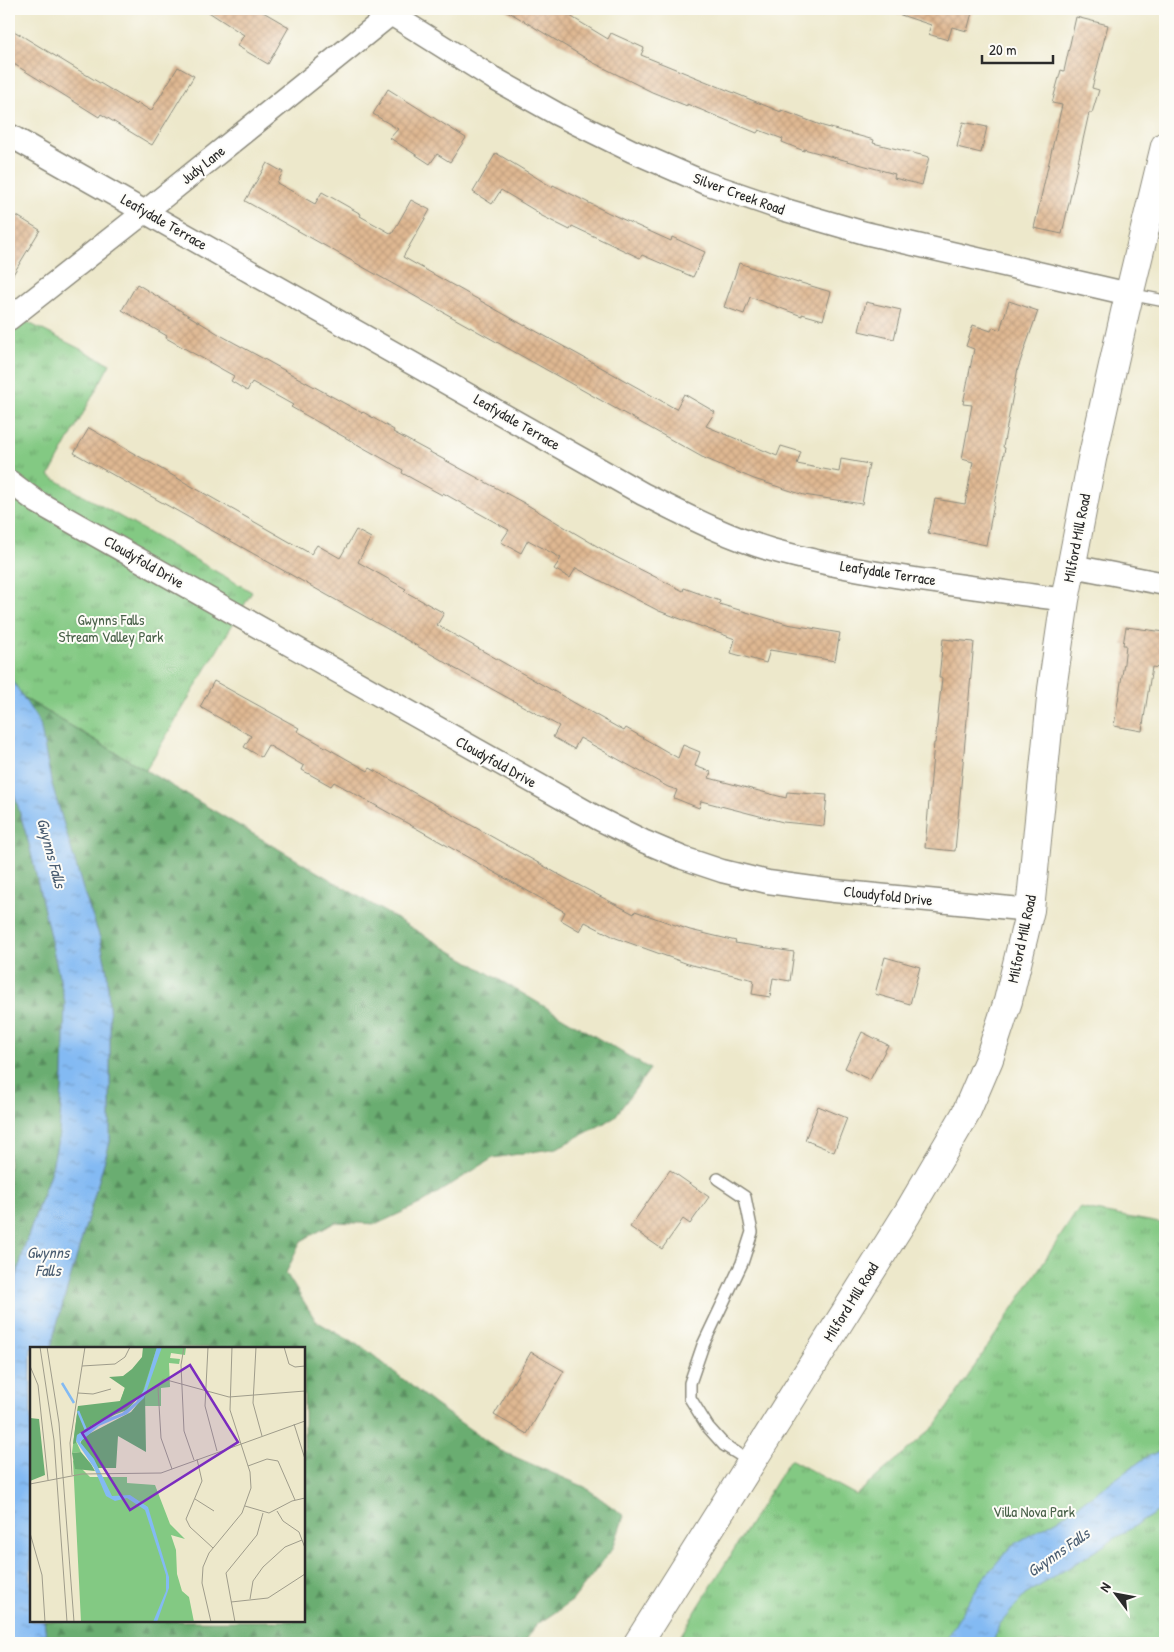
<svg xmlns="http://www.w3.org/2000/svg" width="1174" height="1652" viewBox="0 0 1174 1652" font-family="'Patrick Hand',sans-serif">
	<style>
		.grass { fill: url(#grass-tufts); stroke: #577a57 }
		.forest { fill: url(#forest-firs); stroke: #4a6c4e }
		.water { fill: url(#water-ripples); stroke: #57728f }
		.building { fill: url(#building-cross-hatch) }
		.lines { fill: none; stroke-linecap: round; stroke-linejoin: round }
		.service-casing { stroke: #8c8a7b; stroke-width: 14 }
		.minor-casing { stroke: #8c8a7b; stroke-width: 25 }
		.secondary-casing { stroke: #8c8a7b; stroke-width: 30 }
		.service { stroke: #fff; stroke-width: 11 }
		.minor { stroke: #fff; stroke-width: 22 }
		.secondary { stroke: #fff; stroke-width: 28 }
		.labels { text-anchor: middle; stroke-width: 4; stroke-linejoin: round; paint-order: stroke }
		.street-label { font-size: 15px; fill: #2b2b2b; stroke: #fdfcf7 }
		.park-label { font-size: 15px; fill: #4a624a; stroke: #fdfcf7 }
		.water-label { font-size: 16px; font-style: italic; fill: #4a5d71; stroke: #fdfcf7 }
		.inset-river { fill: none; stroke: #83baf3; stroke-width: 2.5 }
		.inset-road { fill: none; stroke: #9f9c8b; stroke-width: 1 }
		.view { fill: #7b2cbf; fill-opacity: 0.15; stroke: #7b2cbf; stroke-width: 2.5 }
		.inset-edge { fill: none; stroke: #2b2b2b; stroke-width: 2.5 }
	</style>
	<defs>
		<pattern id="grass-tufts" width="24" height="20" patternUnits="userSpaceOnUse" patternTransform="scale(1.25)"><rect width="24" height="20" fill="#83c983"/><path d="M3 7l-1-3M5 7V3M7 7l1-3M15 17l-1-3M17 17v-4M19 17l1-3" fill="none" stroke="#6ba36b"/></pattern>
		<pattern id="forest-firs" width="22" height="20" patternUnits="userSpaceOnUse" patternTransform="scale(1.25)"><rect width="22" height="20" fill="#6aad71"/><path d="M5 1l3.5 6h-7zM16 11l3.5 6h-7z" fill="#578d5d"/></pattern>
		<pattern id="water-ripples" width="26" height="14" patternUnits="userSpaceOnUse" patternTransform="scale(1.25)"><rect width="26" height="14" fill="#83baf3"/><path d="M2 4q2-2 4 0t4 0M15 11q2-2 4 0t4 0" fill="none" stroke="#6b97c5"/></pattern>
		<pattern id="building-cross-hatch" width="8" height="8" patternUnits="userSpaceOnUse" patternTransform="scale(1.25)"><rect width="8" height="8" fill="#dfb892"/><path d="M0 0l8 8M0 8l8-8" fill="none" stroke="#c09e7e"/></pattern>
	</defs>
	<rect width="100%" height="100%" fill="#fdfcf7"/>
	<filter id="ink" filterUnits="userSpaceOnUse"><feTurbulence type="fractalNoise" baseFrequency=".02" numOctaves="2"/><feDisplacementMap in="SourceGraphic" scale="10" xChannelSelector="R" yChannelSelector="G"/><feConvolveMatrix kernelMatrix="1 2 1 2 8 2 1 2 1" color-interpolation-filters="sRGB"/></filter>
	<filter id="wash" filterUnits="userSpaceOnUse"><feTurbulence type="fractalNoise" baseFrequency=".0096" numOctaves="4" result="noise"/><feDisplacementMap in="SourceGraphic" scale="20" xChannelSelector="R" yChannelSelector="G"/><feGaussianBlur stdDeviation="1.12" result="paint"/><feColorMatrix in="noise" values="0 0 0 0 0 0 0 0 0 0 0 0 0 0 0 0 0 1.4 0 .05"/><feComposite in="paint" operator="in"/></filter>
	<g filter="url(#wash)">
		<rect width="100%" height="100%" fill="#ede8cb"/>
		<g class="grass">
			<polygon points="9,313 110,364 49,476 252,592 146,770 9,689"/>
			<polygon points="1079,1208 1165,1224 1165,1643 676,1643 790,1459 856,1495 936,1425"/>
		</g>
		<g class="forest">
			<polygon points="22,697 650,1069 614,1118 557,1148 493,1158 420,1204 377,1224 336,1222 301,1241 286,1273 316,1321 368,1351 434,1404 501,1451 585,1487 624,1516 613,1548 572,1601 536,1625 524,1643 47,1643 44,1621 304,1621 304,1348 51,1348 54,1334 110,1142 110,1023 107,972 100,938 85,896 60,812 51,781 47,758"/>
			<polygon points="9,776 29,844 65,1002 63,1077 59,1135 52,1168 24,1248 9,1308"/>
		</g>
		<g class="water">
			<polygon points="9,675 40,724 51,781 85,896 100,938 107,972 110,1023 110,1142 54,1334 51,1348 31,1348 31,1621 44,1621 47,1643 9,1643 9,1308 24,1248 52,1168 59,1135 63,1077 65,1002 29,844 9,776"/>
			<polygon points="1165,1448 1165,1507 1025,1595 999,1625 993,1643 946,1643 949,1634 983,1579 1011,1546 1060,1518 1145,1458"/>
		</g>
		<g id="blocks">
			<g class="building">
				<polygon points="204,9 258,9 289,27 268,64 237,46 244,35"/>
				<polygon points="504,9 575,9 570,16 608,39 611,33 644,48 641,55 781,112 781,110 823,126 874,140 873,143 929,157 922,185 894,178 895,174 804,149 804,151 782,142 783,139 759,130 757,133 687,104 687,106 652,92 592,62"/>
				<polygon points="893,9 973,9 967,31 952,27 948,40 928,34 931,25 892,12"/>
				<polygon points="1076,17 1108,25 1092,88 1099,90 1092,113 1089,113 1062,234 1034,228 1062,105 1052,103 1061,70 1064,71"/>
				<polygon points="9,28 136,105 138,103 151,111 178,67 194,76 152,145 101,114 99,117 9,61"/>
				<polygon points="388,89 466,138 450,162 437,154 430,164 390,138 398,129 373,114"/>
				<polygon points="963,122 987,127 981,153 957,147"/>
				<polygon points="496,153 552,187 553,185 609,213 671,241 672,237 705,252 693,277 642,255 640,258 572,226 570,230 538,214 539,213 501,190 492,204 473,192"/>
				<polygon points="267,163 283,172 277,183 315,204 322,192 361,214 360,216 392,234 411,200 430,210 403,257 525,326 525,325 676,409 684,394 715,412 706,426 777,456 781,446 801,452 797,464 839,472 841,459 869,464 862,504 804,495 754,479 702,457 245,201"/>
				<polygon points="9,211 40,230 9,281"/>
				<polygon points="739,263 798,283 798,282 831,292 823,320 802,314 802,316 750,297 744,314 724,307"/>
				<polygon points="137,284 222,336 362,413 363,412 394,430 393,432 524,503 612,555 683,591 684,588 720,601 719,604 787,624 840,633 835,661 770,650 766,663 731,653 735,639 659,611 576,568 570,578 554,569 561,558 528,540 521,553 501,542 509,530 443,493 442,495 402,473 403,470 291,407 293,405 252,382 247,391 231,381 234,376 166,338 167,336 122,310"/>
				<polygon points="1009,301 1038,311 1018,368 1003,447 1005,448 986,545 928,533 935,499 965,504 973,462 962,459 972,405 963,404 974,349 966,346 973,325 991,331 993,327 1000,330"/>
				<polygon points="866,302 901,310 894,339 859,331"/>
				<polygon points="89,428 311,554 317,545 340,558 356,530 371,538 358,562 406,589 404,591 444,613 437,625 624,731 626,728 678,758 683,745 700,752 695,766 711,772 709,778 786,798 787,792 827,795 824,826 783,822 701,801 699,808 674,798 677,790 668,787 580,738 574,749 553,737 559,726 452,667 452,666 384,627 74,453"/>
				<polygon points="1126,627 1165,632 1160,668 1152,667 1142,731 1114,726 1124,663 1126,645 1123,645"/>
				<polygon points="943,639 974,642 955,851 925,848 934,743 935,743 942,678 939,678"/>
				<polygon points="214,681 299,728 297,731 368,771 370,768 565,878 634,914 635,911 690,930 736,941 735,943 794,952 790,981 773,978 770,997 752,994 754,980 688,964 616,938 585,922 580,931 561,920 565,912 334,782 331,786 302,770 304,766 268,745 261,757 244,747 251,736 200,707"/>
				<polygon points="885,957 920,967 910,1004 875,994"/>
				<polygon points="862,1032 888,1045 870,1080 845,1068"/>
				<polygon points="818,1106 847,1118 834,1152 805,1140"/>
				<polygon points="670,1170 709,1197 690,1224 683,1219 662,1249 630,1227"/>
				<polygon points="531,1352 564,1371 527,1434 494,1415"/>
			</g>
		</g>
	</g>
	<g filter="url(#ink)">
		<use href="#blocks" fill-opacity="0" stroke="#8c8a7b" stroke-width="1"/>
		<g class="lines">
			<defs>
				<g id="service">
					<polyline points="1129,294 1165,301"/>
					<polyline points="718,1179 745,1197 752,1232 742,1263 703,1345 690,1383 690,1398 708,1427 724,1445 751,1462"/>
				</g>
				<g id="minor">
					<polyline points="383,9 493,78 557,114 632,151 703,182 782,209 865,233 1129,294"/>
					<path d="M9,135L643,494C685,515 727,537 772,550C866,576 968,586 1065,600"/>
					<polyline points="9,319 146,211 397,9"/>
					<polyline points="9,481 37,502 599,819 643,841 683,858 722,871 768,882 835,891 1030,910"/>
					<polyline points="1072,566 1165,584"/>
				</g>
				<polyline id="secondary" points="638,1643 907,1214 965,1115 989,1059 1008,1001 1030,910 1052,689 1065,600 1092,459 1125,312 1165,146"/>
			</defs>
			<use href="#service" class="service-casing"/>
			<use href="#minor" class="minor-casing"/>
			<use href="#secondary" class="secondary-casing"/>
			<use href="#service" class="service"/>
			<use href="#minor" class="minor"/>
			<use href="#secondary" class="secondary"/>
		</g>
	</g>
	<g class="labels">
		<g class="street-label">
			<text transform="translate(203 165) rotate(-39)" y="5">Judy Lane</text>
			<text transform="translate(739 194) rotate(20)" y="5">Silver Creek Road</text>
			<text transform="translate(164 222) rotate(30)" y="5">Leafydale Terrace</text>
			<text transform="translate(517 422) rotate(30)" y="5">Leafydale Terrace</text>
			<text transform="translate(1077 538) rotate(-79)" y="5">Milford Mill Road</text>
			<text transform="translate(144 562) rotate(30)" y="5">Cloudyfold Drive</text>
			<text transform="translate(888 573) rotate(9)" y="5">Leafydale Terrace</text>
			<text transform="translate(496 762) rotate(29)" y="5">Cloudyfold Drive</text>
			<text transform="translate(888 896) rotate(6)" y="5">Cloudyfold Drive</text>
			<text transform="translate(1022 939) rotate(-78)" y="5">Milford Mill Road</text>
			<text transform="translate(851 1302) rotate(-58)" y="5">Milford Mill Road</text>
		</g>
		<g class="park-label">
			<text x="111" y="625">Gwynns Falls<tspan x="111" dy="17">Stream Valley Park</tspan></text>
			<text x="1034" y="1517">Villa Nova Park</text>
		</g>
		<g class="water-label">
			<text transform="translate(52 853) rotate(75)" y="6">Gwynns Falls</text>
			<text x="48" y="1258">Gwynns<tspan x="48" dy="18">Falls</tspan></text>
			<text transform="translate(1058 1552) rotate(-35)" y="6">Gwynns Falls</text>
		</g>
	</g>
	<g transform="translate(30 1347)">
		<rect width="275" height="275" fill="#ede8cb"/>
		<path d="M119,0H156L155,8L141,6L140,11L150,12L149,17L139,16L140,40L131,41V59H115V47L46,94L51,105L42,106L48,59L55,61L90,56L95,40ZM43,113L60,130H97V136L125,138L140,177L155,192L141,188L146,203L147,227L152,244L159,250L164,275H51Z" fill="#83c983"/>
		<path d="M113,0H127L112,47L97,63L68,74L47,88L46,96L43,97L48,59L90,54L95,41L79,30L93,29L102,22L112,10ZM115,48L116,105L88,89L86,121H68L50,97L53,90L101,65ZM0,71L9,72L15,128L0,134ZM51,105L61,117L65,124L45,122L42,106Z" fill="#6aad71"/>
		<path d="M127,0H132L114,51L97,67L69,79L50,95L64,112L82,149L100,148L118,160L139,230V241L127,275H123L136,244V228L115,163L97,151L85,154L76,149L64,121L46,94L47,88L64,77L92,66L106,55L114,43Z" fill="#83baf3"/>
		<path class="inset-river" d="M32,36L44,56M48,64L56,83"/>
		<path class="inset-road" d="M10,0L24,93L37,275M17,0L29,76L44,275M154,0L151,18L154,84L164,113M178,0L175,59L187,104M226,0L223,56L232,89M254,0L259,17L265,20L275,19M0,19L8,38L18,133M52,19L85,17L95,10L100,0M48,46L63,47L81,42M264,77L275,112M167,112L172,134L156,172L160,180L183,201M218,119L237,112L248,114L265,153M142,122L131,91L128,41L133,32L199,50L275,44M42,128L40,96L55,0M0,137L52,127L131,126L275,74M165,152L184,164M215,159L239,166L262,154L275,151M247,164L253,174L269,185L275,201M0,186L12,228L15,275M220,252L223,234L233,220L255,200L272,193M201,255L238,251L275,227M181,275L172,236L173,220L179,206L212,166L221,141L220,125L200,63L202,0M205,275L196,226L227,188L233,166"/>
		<path class="view" d="M160,18L208,95L100,163L52,86Z"/>
		<rect width="275" height="275" class="inset-edge"/>
	</g>
	<rect width="1174" height="1652" fill="none" stroke="#fdfcf7" stroke-width="30"/>
	<g transform="translate(1116 1594) rotate(302)" stroke="#fdfcf7" stroke-width="4" paint-order="stroke">
	<path d="M0-4L9 19L0 12L-9 19Z" fill="#2b2b2b"/>
	<text y="-8" font-size="14" font-weight="bold" text-anchor="middle" fill="#2b2b2b">N</text>
	</g>
	<path d="M982 55v8h71v-8" fill="none" stroke="#2b2b2b" stroke-width="2.5"/>
	<text x="989" y="55" font-size="15" fill="#2b2b2b" stroke="#fdfcf7" stroke-width="4" paint-order="stroke">20 m</text>
</svg>
